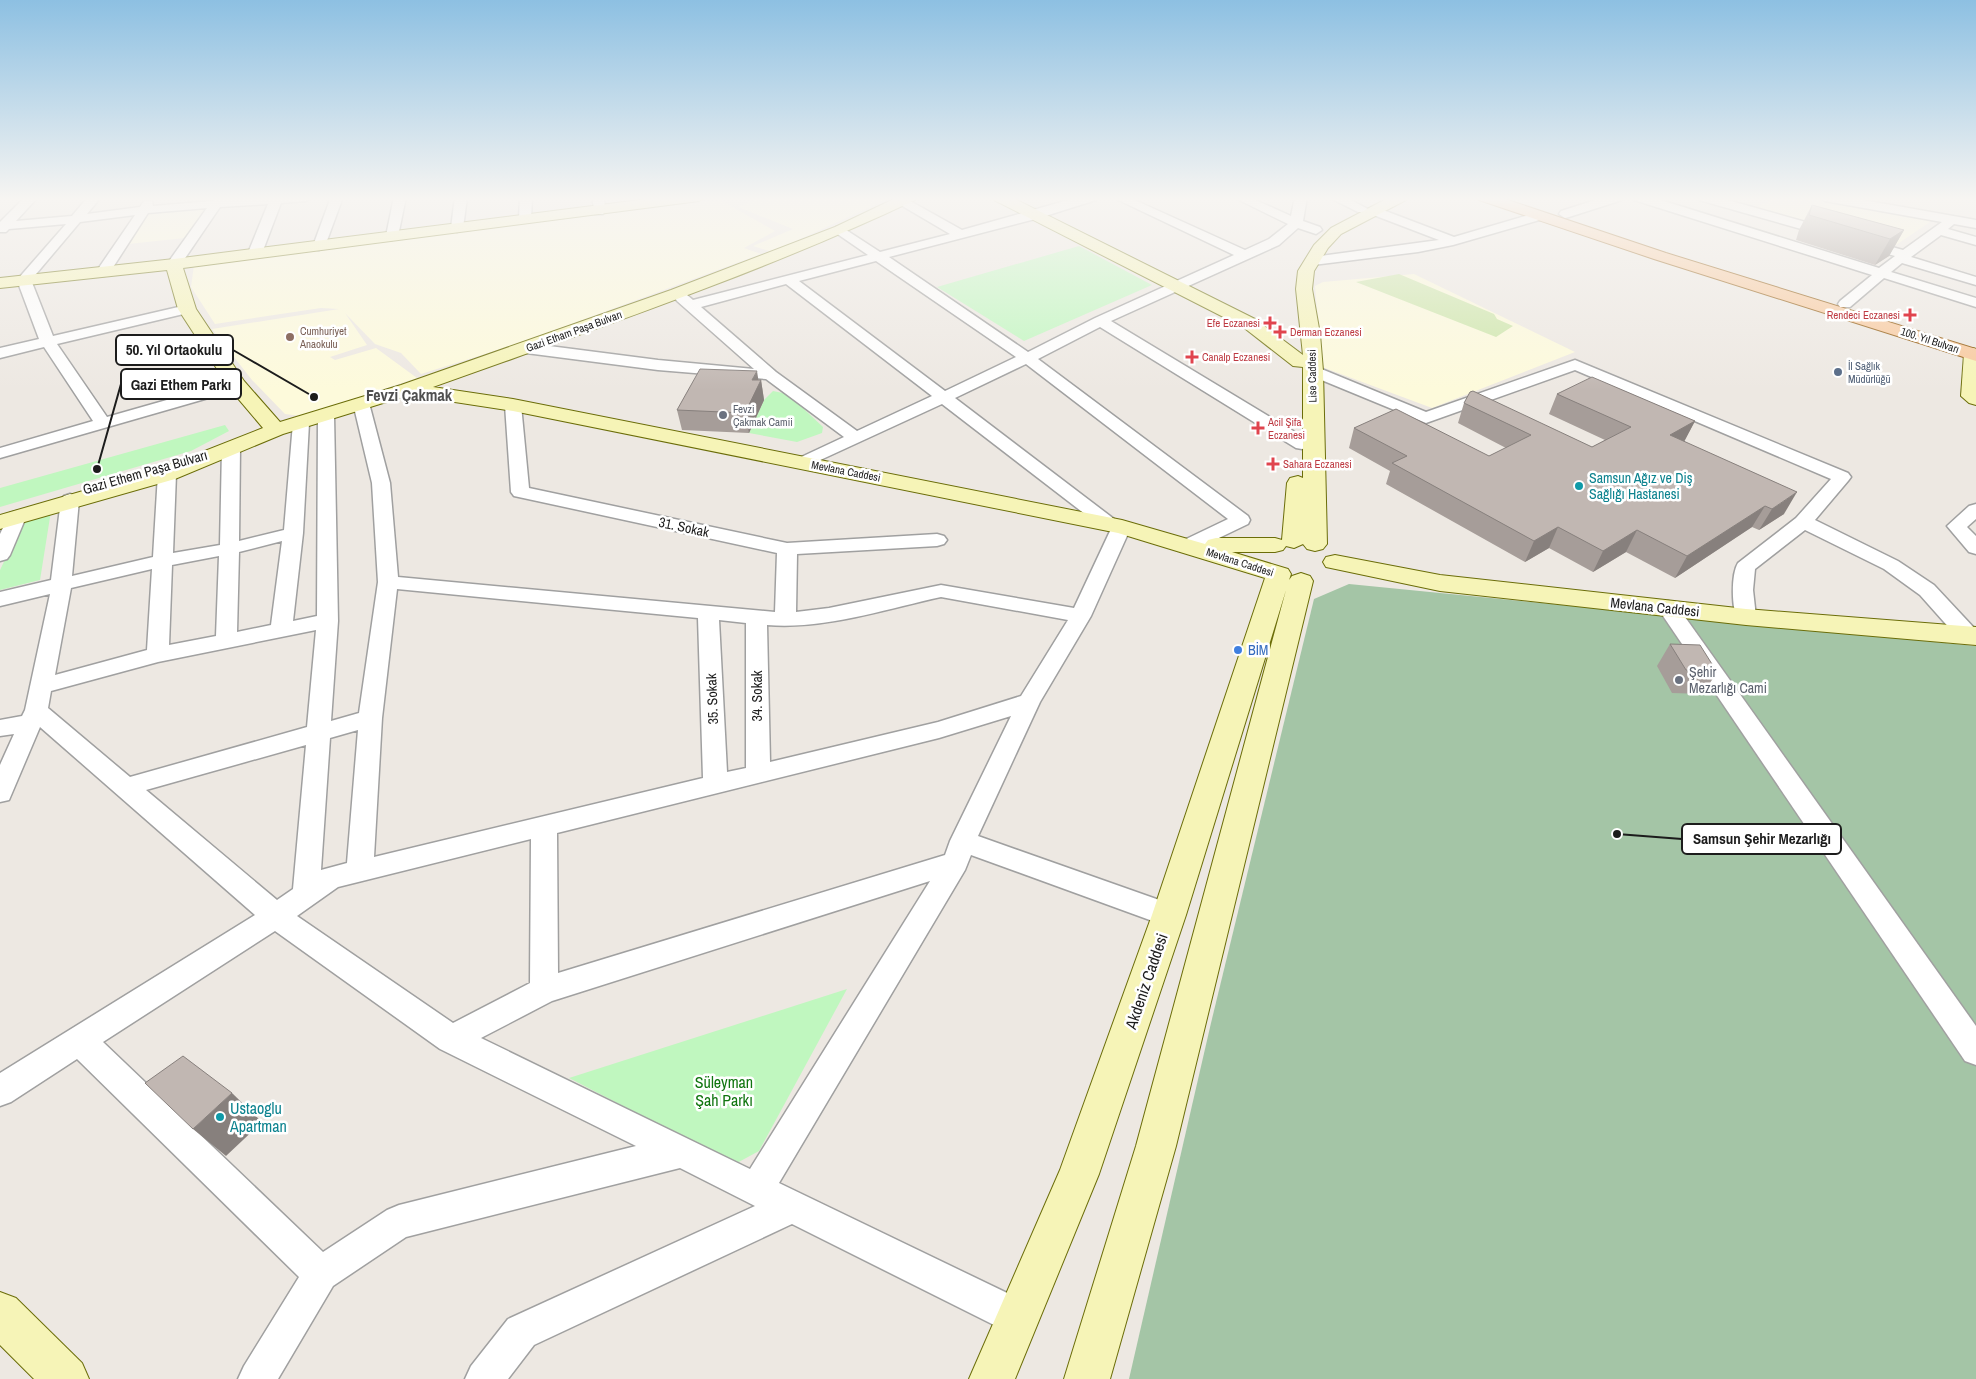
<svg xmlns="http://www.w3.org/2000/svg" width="1976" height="1379" viewBox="0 0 1976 1379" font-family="'Archivo Narrow',sans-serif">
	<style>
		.education { fill: #fdfadb }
		.grass { fill: #cde6a9 }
		.cemetery { fill: #a4c5a6 }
		.park { fill: #c0f7bf }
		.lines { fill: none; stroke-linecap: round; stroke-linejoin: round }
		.street-casing { stroke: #a0a0a0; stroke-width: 3 }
		.secondary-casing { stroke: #6b6d09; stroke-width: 2 }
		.primary-casing { stroke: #8e5506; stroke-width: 2 }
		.street { fill: #fff; fill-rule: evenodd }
		.secondary { fill: #f6f4b7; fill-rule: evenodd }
		.primary { fill: #f8c89c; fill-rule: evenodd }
		.wall { fill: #a69d99 }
		.shaded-wall { fill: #87807d }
		.building { fill: #c1b7b2; stroke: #87807d }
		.health-dot { fill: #e0444e; stroke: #fff; stroke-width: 2 }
		.education-dot { fill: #8d6e63; stroke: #fff; stroke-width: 2 }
		.service-dot { fill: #5c6f8a; stroke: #fff; stroke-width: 2 }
		.worship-dot { fill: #6b7280; stroke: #fff; stroke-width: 2 }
		.culture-dot { fill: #0f9aa8; stroke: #fff; stroke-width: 2 }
		.shop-dot { fill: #3f7fe0; stroke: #fff; stroke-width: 2 }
		.labels { text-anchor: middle; stroke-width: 5; stroke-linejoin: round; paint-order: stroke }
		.far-health-label { font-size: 11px; fill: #be3a42; stroke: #fff; text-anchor: start }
		.far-education-label { font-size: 11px; fill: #785e54; stroke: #fff; text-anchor: start }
		.far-street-label { font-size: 11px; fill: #1c1c1c; stroke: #fff }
		.far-service-label { font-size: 11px; fill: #4e5e75; stroke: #fff; text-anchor: start }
		.far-worship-label { font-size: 11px; fill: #5b616d; stroke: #fff; text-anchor: start }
		.street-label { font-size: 14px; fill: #1c1c1c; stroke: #fff }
		.culture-label { font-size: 14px; fill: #0d838f; stroke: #fff; text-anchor: start }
		.shop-label { font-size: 14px; fill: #366cbe; stroke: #fff; text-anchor: start }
		.worship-label { font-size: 14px; fill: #5b616d; stroke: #fff; text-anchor: start }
		.far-district-label { font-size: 16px; font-weight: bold; fill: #4f4f4f; stroke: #fff }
		.near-street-label { font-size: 16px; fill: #1c1c1c; stroke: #fff }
		.near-park-label { font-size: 16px; fill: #10750f; stroke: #fff }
		.near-culture-label { font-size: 16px; fill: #0d838f; stroke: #fff; text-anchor: start }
		.leader { fill: none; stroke: #1c1c1c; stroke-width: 2 }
		.callout-dot { fill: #1c1c1c; stroke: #fff; stroke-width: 2 }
		.callout { fill: #fff; stroke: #1c1c1c; stroke-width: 2 }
		.callout-label { font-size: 15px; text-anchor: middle; font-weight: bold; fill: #1c1c1c }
	</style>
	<rect width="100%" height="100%" fill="#ede8e2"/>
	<g class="education">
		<polygon points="761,197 776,198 892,197 772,252 753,246 793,229 738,207"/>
		<polygon points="1777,197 1815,197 1921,216 1933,220 1893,247 1754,209"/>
		<polygon points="720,200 775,231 744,248 761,254 520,343 421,374 401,353 375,344 345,313 367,345 330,357 335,360 376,348 417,378 301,416 285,414 252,380 212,329 339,309 321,308 215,324 191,287 194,265"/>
		<polygon points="210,206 185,238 128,244 150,212"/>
		<polygon points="1414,274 1575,352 1432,408 1322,367 1315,286 1323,282"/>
	</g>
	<polygon class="grass" points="1399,274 1494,314 1497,319 1513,326 1496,337 1356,282"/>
	<polygon class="cemetery" points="1349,584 1976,646 1976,1379 1129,1379 1211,1023 1314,599"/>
	<g class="park">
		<polygon points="1079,246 1152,285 1024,341 937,287"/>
		<polygon points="773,391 788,394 823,427 822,433 797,442 749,433 764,400"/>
		<polygon points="225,425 229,431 191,451 0,507 0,488"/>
		<polygon points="51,511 40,580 0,590 0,570 24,520"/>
		<polygon points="847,989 759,1151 735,1164 569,1078"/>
	</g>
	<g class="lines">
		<defs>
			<g id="street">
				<polygon points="25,197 38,197 16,221 72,216 88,197 101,197 87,214 140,207 144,201 152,201 153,206 212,201 215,197 227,197 225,200 259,197 312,197 306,201 281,203 262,253 255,257 248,253 268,204 220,207 179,267 174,268 167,264 207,208 148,213 108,275 103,276 96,272 135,215 80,222 31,280 53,336 187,305 192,306 194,309 192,312 57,344 107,417 237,380 243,382 245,385 243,388 0,458 0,448 93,421 44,347 0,358 0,348 39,339 17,280 66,224 9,229 6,232 0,232 0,222"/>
				<polygon points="331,197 343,197 325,246 319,250 314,249 313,246"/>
				<polygon points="394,197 406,197 398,236 392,240 386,236"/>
				<polygon points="455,197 467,197 463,228 457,232 451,228"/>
				<polygon points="520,197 532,197 531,219 529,222 521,222 519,219"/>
				<polygon points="592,197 604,197 605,211 603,214 595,214"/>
				<path d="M903,197L962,230L1079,197H1098L1096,200L1039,218L889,257L1028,352L1095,318L1234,255L1112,197H1128L1245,250L1269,239L1288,224L1233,197H1249L1291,216L1295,197H1307L1303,221L1320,227L1322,230L1316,234L1298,228L1279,245L1111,321L1308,440L1311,444L1308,448L1302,449L1296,448L1100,327L1038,359L1248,516L1250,520L1248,524L1196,549L1189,551L1182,549L1179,545L1182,541L1228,519L1026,364L955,398L1118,522L1129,523L1131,527L1091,616L1040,702L978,836L1179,907L1183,915L1179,923L1169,927L971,855L965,870L779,1183L1032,1305L1037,1318L1032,1331L1019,1336L1006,1331L792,1224L534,1345L508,1379H465L471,1366L508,1319L755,1206L680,1168L406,1237L333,1286L278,1379H238L244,1366L299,1277L77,1059L11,1102L0,1106V1073L255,915L40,727L12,793L9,800L0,802V765L14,734L0,736V720L22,716L25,710L50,594L0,606V592L51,580L61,500L64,496L70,494L76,496L79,500L72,576L153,557L158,474L161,470L167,469L173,470L176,474L173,553L220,545L222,448L225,444L231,443L237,444L240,448L239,541L284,530L293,423L295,419H307L309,423L303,533L293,621L317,616L318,415L320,411H332L334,415L338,621L331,721L359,713L378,582L372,483L353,403L355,400H367L369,403L390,483L398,577L775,612L777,553L514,496L511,492L505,405L507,402H519L521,405L529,488L787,543L937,534L944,536L947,540L944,544L937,546L797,554L796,612L829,608L941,585L1074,608L1111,529L1103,528L942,404L803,468L797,467L794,463L797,459L844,437L766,379L658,370L526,353L521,351L518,348L521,345L526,343L658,360L754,369L677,301L675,298L677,295H687L693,300L868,255L836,233L834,230L836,227L840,226L880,252L950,234L899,204L897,201L899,198ZM876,261L1016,357L945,391L799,281ZM786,284L932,396L857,431L776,372L701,307ZM282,541L271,625L237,632L239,552ZM219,556L216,636L169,645L172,565ZM152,569L147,650L55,675L71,588ZM397,589L698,618L703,778L374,857L382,718ZM941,597L1068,620L1021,696L938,722L770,762L767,625C823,630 886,609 941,597ZM719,620L746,623V768L727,772ZM316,630L307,727L130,777L48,708L51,691L158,662ZM1011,716L950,841L945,855L558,973L557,833L939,738ZM358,730L347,863L321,870L330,738ZM306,745L293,889L277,900L146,790ZM531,839L530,983L453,1023L297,916L338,887ZM930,881L750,1169L481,1038L552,1001ZM275,931L440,1049L636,1146L399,1205L387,1210L323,1252L103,1042Z"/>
				<polygon points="1328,197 1345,197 1368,209 1366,212 1358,212"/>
				<polygon points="1605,197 1624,197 1622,200 1569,217 1565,218 1559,214 1561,211"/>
				<polygon points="1632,197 1651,197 1879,268 1895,256 1858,246 1857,243 1858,240 1863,239 1903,250 1942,222 1825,201 1819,197 1846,197 1976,220 1976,228 1954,224 1948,229 1976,237 1976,245 1941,235 1911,257 1976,277 1976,285 1902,263 1891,272 1976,298 1976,307 1884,278 1850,307 1840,307 1838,304 1840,301 1872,275 1634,200"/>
				<polygon points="1697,197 1717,197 1834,230 1836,233 1834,236 1826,236 1699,200"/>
				<polygon points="1375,207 1454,237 1539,212 1545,216 1543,219 1453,245 1418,252 1313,265 1308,264 1306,261 1308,258 1313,257 1439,240 1371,214 1369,211 1371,208"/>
				<path d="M1575,360L1848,473L1851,477L1848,481L1815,520L1898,561L1934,585L1976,630V640L1968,642L1960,640L1920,595L1884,569L1805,530L1755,569L1753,590L1756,617L1753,622L1746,624L1739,622C1731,611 1731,574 1738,563L1796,518L1831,479L1575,370L1426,423L1307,374L1305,371L1307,368H1319L1426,412Z"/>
				<polygon points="1976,504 1976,519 1967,527 1976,536 1976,554 1969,552 1947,526 1969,506"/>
				<polygon points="17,511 24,513 26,517 10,555 7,559 0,561 0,534 10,513"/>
				<polygon points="1668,601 1675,603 1976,1026 1976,1065 1965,1061 1661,613 1658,608 1661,603"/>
			</g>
			<g id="secondary">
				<path d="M663,197H706L699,201L183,268L196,309L244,381L280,422L401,385L671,290L835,227L898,197H917L915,200C759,274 595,329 433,387L513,399L1122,520L1205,544L1208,540L1216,538H1275L1282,540L1287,483L1290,478L1298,476L1303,478V367L1293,366L1243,327L994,200L992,197H1011L1255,319L1303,355L1296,289L1298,271L1314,245L1331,228L1390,197H1408L1406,200L1341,234L1328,248L1314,271L1312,289L1320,334L1323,371L1327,544L1323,549L1315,551L1307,549L1303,544L1294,548L1286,546L1283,550L1275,552H1232L1288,569L1291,574L1289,580L1292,576L1301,573L1310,576L1313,581L1176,1146L1110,1379H1064L1136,1146L1286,590L1186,915L1099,1174L1015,1379H969L1060,1170L1152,915L1265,578L1118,533L513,411L409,395L283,434L175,479L0,529V515L159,469L263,428L230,389L178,309L167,270L0,288V278L174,259Z"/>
				<polygon points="1973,348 1976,349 1976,405 1969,403 1961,396 1964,354 1966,350"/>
				<polygon points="1335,555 1440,575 1746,609 1976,627 1976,645 1746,625 1440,591 1326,567 1323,562 1326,557"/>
				<polygon points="0,1292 16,1298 82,1363 89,1379 34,1379 0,1345"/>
			</g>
			<polygon id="primary" points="1477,197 1499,197 1666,253 1976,349 1976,361 1654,259 1479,200"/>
		</defs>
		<use href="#street" class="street-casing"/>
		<use href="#secondary" class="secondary-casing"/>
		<use href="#primary" class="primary-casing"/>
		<use href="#street" class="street"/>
		<use href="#secondary" class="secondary"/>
		<use href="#primary" class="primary"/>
	</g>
	<g class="wall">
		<polygon points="1812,205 1904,230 1889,256 1875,265 1796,240 1799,230"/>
		<polygon points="758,380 761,380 764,400 749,433 682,430 677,410"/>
		<polygon points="1557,394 1695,421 1684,441 1784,514 1759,530 1752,527 1675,578 1626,552 1593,572 1549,548 1525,562 1386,484 1390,471 1349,448 1354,428 1489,456 1506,448 1458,423 1464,403 1592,447 1605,440 1549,414"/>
		<polygon points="1670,644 1717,672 1703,694 1672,693 1657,666"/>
	</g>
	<g class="shaded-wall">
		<polygon points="1904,230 1889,256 1875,265 1890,239"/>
		<polygon points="757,371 759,384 761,380 764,400 749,433 745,413 752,380"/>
		<polygon points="1695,421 1684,442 1670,435"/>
		<polygon points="1797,492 1784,514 1759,530 1772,509"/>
		<polygon points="1765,506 1752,527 1675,578 1687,556"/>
		<polygon points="1558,527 1549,548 1525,562 1534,541"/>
		<polygon points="1637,530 1626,552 1593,572 1603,551"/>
		<polygon points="232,1093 262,1122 226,1156 193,1129"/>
	</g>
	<g class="building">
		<polygon points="1812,205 1904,230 1890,239 1809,215"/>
		<polygon points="700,369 757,371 752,380 761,380 745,413 677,410"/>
		<polygon points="1592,377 1695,421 1670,435 1797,492 1772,509 1765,506 1687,556 1637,530 1603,551 1558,527 1534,541 1392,463 1407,456 1354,428 1396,409 1489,456 1531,435 1464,403 1470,392 1473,391 1592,447 1631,427 1557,394"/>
		<polygon points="1670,644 1700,645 1717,672 1686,670"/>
		<polygon points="183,1056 232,1093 193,1129 145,1083"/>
	</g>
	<linearGradient id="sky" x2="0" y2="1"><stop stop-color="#8dc0e2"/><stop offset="0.51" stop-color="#f7f5f2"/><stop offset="1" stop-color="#f7f5f2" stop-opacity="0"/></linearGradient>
	<rect width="1976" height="390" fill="url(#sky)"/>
	<g class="health-dot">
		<path d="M1907.5 307.5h5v5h5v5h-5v5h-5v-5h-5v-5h5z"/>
		<path d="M1267.5 315.5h5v5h5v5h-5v5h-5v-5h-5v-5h5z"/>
		<path d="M1277.5 324.5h5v5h5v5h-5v5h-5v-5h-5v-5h5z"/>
		<path d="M1189.5 349.5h5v5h5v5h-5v5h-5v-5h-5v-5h5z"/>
		<path d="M1255.5 420.5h5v5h5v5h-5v5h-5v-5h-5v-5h5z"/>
		<path d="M1270.5 456.5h5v5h5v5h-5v5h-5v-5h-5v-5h5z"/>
	</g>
	<circle class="education-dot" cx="290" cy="337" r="5"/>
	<circle class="service-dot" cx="1838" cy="372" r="5"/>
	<g class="worship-dot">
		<circle cx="723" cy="415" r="5"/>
		<circle cx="1679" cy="680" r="5"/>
	</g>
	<g class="culture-dot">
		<circle cx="1579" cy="486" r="5"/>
		<circle cx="220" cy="1117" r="5"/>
	</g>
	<circle class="shop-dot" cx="1238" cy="650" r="5"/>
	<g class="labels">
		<g class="far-health-label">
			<text x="1900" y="319" text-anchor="end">Rendeci Eczanesi</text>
			<text x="1260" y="327" text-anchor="end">Efe Eczanesi</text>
			<text x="1290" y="336">Derman Eczanesi</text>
			<text x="1202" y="361">Canalp Eczanesi</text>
			<text x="1268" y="426">Acil Şifa<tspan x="1268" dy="13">Eczanesi</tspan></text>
			<text x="1283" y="468">Sahara Eczanesi</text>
		</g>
		<g class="far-education-label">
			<text x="300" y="335">Cumhuriyet<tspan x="300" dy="13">Anaokulu</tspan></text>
		</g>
		<g class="far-street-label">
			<text transform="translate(574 331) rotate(-20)" y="4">Gazi Etham Paşa Bulvarı</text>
			<text transform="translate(1930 340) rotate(18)" y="4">100. Yıl Bulvarı</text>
			<text transform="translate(1312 376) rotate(-91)" y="4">Lise Caddesi</text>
			<text transform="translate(846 471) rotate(11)" y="4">Mevlana Caddesi</text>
			<text transform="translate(1240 562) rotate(18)" y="4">Mevlana Caddesi</text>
		</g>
		<g class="far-service-label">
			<text x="1848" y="370">İl Sağlık<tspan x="1848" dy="13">Müdürlüğü</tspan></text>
		</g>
		<g class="far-worship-label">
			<text x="733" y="413">Fevzi<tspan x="733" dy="13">Çakmak Camii</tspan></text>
		</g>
		<g class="street-label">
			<text transform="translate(145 472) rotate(-16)" y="5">Gazi Ethem Paşa Bulvarı</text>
			<text transform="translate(684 527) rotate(12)" y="5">31. Sokak</text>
			<text transform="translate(1655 607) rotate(6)" y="5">Mevlana Caddesi</text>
			<text transform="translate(757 696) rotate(-90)" y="5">34. Sokak</text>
			<text transform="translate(712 699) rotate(-92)" y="5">35. Sokak</text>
		</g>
		<g class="culture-label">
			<text x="1589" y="483">Samsun Ağız ve Diş<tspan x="1589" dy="16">Sağlığı Hastanesi</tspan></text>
		</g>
		<g class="shop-label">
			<text x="1248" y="655">BİM</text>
		</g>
		<g class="worship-label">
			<text x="1689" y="677">Şehir<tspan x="1689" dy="16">Mezarlığı Cami</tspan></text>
		</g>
		<g class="far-district-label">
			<text x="409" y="401">Fevzi Çakmak</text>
		</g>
		<g class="near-street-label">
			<text transform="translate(1146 981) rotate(-71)" y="6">Akdeniz Caddesi</text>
		</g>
		<g class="near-park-label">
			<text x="724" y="1088">Süleyman<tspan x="724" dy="18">Şah Parkı</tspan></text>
		</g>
		<g class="near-culture-label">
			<text x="230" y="1114">Ustaoglu<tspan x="230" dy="18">Apartman</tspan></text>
		</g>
	</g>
	<path class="leader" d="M314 397L233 350M97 469L121 384M1617 834L1682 839"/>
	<g class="callout-dot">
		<circle cx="314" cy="397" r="5"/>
		<circle cx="97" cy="469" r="5"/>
		<circle cx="1617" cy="834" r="5"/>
	</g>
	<g class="callout">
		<rect x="116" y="335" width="117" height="30" rx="5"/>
		<rect x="121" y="369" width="120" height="30" rx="5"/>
		<rect x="1682" y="824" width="159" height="30" rx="5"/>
	</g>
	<g class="callout-label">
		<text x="174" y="355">50. Yıl Ortaokulu</text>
		<text x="181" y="390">Gazi Ethem Parkı</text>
		<text x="1762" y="844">Samsun Şehir Mezarlığı</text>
	</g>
</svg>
